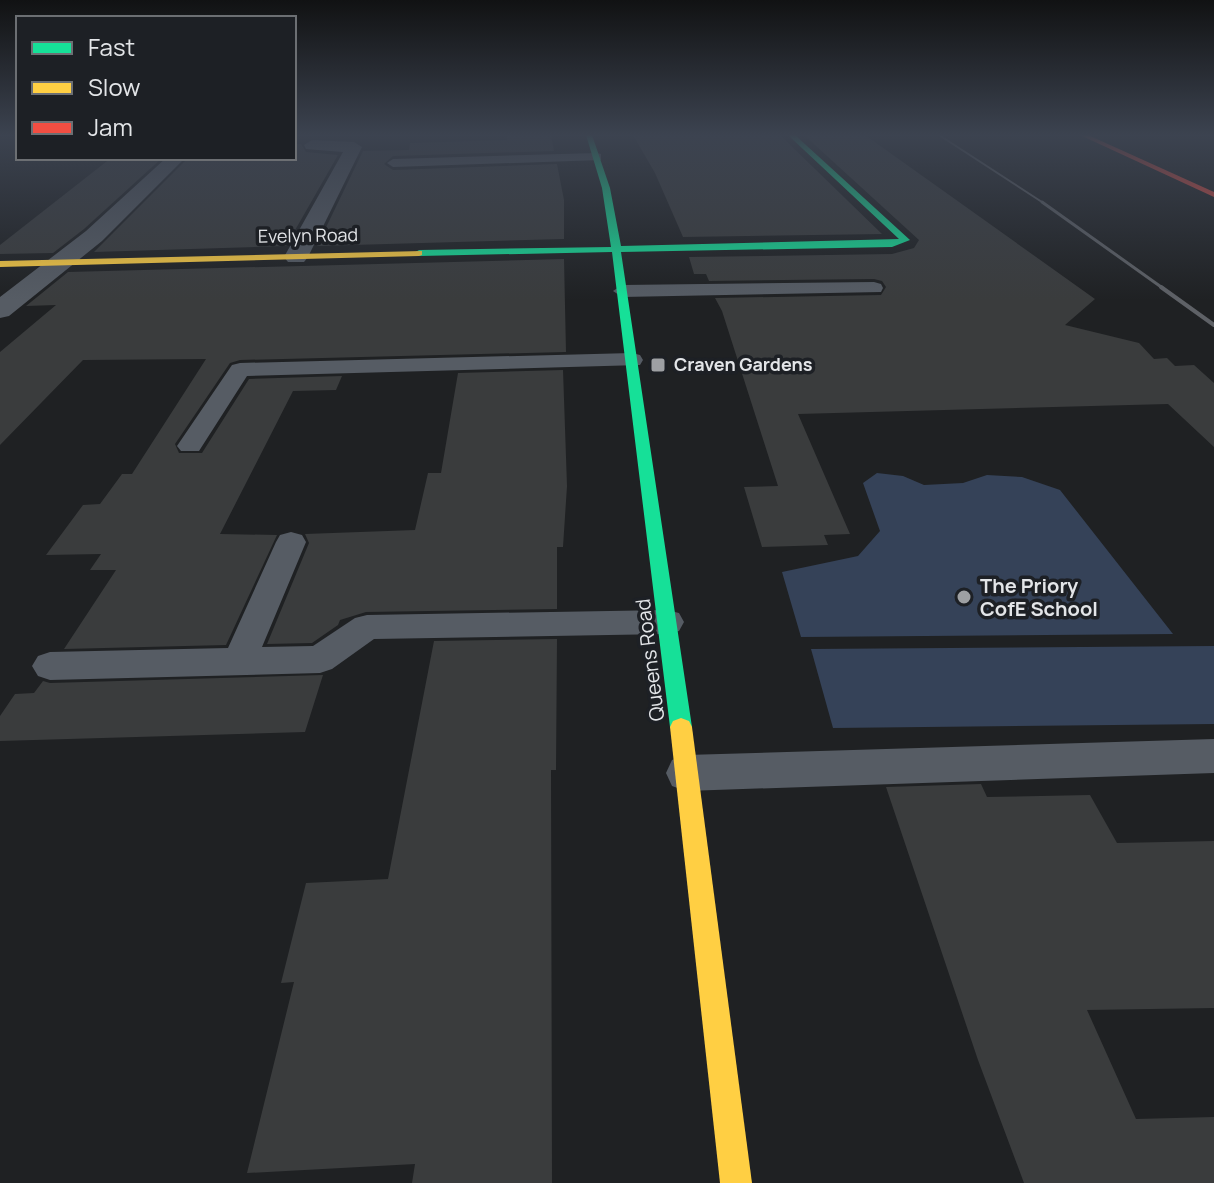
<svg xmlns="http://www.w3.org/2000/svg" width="1214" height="1183" viewBox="0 0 1214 1183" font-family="Manrope,sans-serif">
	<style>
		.green { fill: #354258 }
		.building { fill: #3a3c3d }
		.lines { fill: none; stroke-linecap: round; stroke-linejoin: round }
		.lane { fill: #565c64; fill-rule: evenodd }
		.street { fill: #565c64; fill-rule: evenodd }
		.fast { fill: #16e098; fill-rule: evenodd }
		.slow { fill: #ffcf43; fill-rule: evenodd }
		.jam { fill: #f24e42; fill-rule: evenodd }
		.rail-far2 { stroke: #5e6166; stroke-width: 2 }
		.rail-far1 { stroke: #5e6166; stroke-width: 3 }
		.rail { stroke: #5e6166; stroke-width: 4 }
		.poi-dot { fill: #9ea0a3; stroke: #1d2025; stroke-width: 3 }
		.labels { text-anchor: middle; stroke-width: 7; stroke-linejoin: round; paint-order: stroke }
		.far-street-label { font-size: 18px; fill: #e3e5e8; stroke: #1d2025 }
		.far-poi-label { font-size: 18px; font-weight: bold; fill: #e3e5e8; stroke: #1d2025; text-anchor: start }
		.poi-label { font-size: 20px; font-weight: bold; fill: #e3e5e8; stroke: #1d2025; text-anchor: start }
		.street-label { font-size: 20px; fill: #e3e5e8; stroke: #1d2025 }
	</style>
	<rect width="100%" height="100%" fill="#1f2123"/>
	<g class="green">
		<polygon points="877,473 903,476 924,485 963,483 987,475 1022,477 1060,490 1173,634 801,637 782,572 858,556 880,531 863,483"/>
		<polygon points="1214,646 1214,724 833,728 811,649"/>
	</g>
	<g class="building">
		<polygon points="507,135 551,135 554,151 393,156 384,164 393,170 557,164 564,200 564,239 317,246 363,151 409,150 410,143 507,140"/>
		<polygon points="633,135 780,135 882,234 683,237 655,173"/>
		<polygon points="804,135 865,135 1095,299 1065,325 1139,343 1154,359 1167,358 1175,366 1194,365 1214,383 1214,447 1168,404 798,414 850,534 824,535 828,545 762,547 744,487 778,486 722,311 715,298 881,295 886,287 882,281 874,279 709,281 706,274 694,274 689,257 892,254 914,248 919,240"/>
		<polygon points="294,144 301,144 306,152 338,155 286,246 94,252 188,158 294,158"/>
		<polygon points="111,158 162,158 84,229 53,253 0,254 0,245"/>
		<polygon points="564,259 566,352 240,360 230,363 175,444 179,453 202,453 249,379 342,376 336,390 293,391 220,534 277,535 226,645 64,649 116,570 90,570 101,554 46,555 83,505 100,504 122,474 132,474 206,359 83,360 0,445 0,352 56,305 26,306 68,272"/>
		<polygon points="563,370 567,486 563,547 557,547 557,609 366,612 340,620 338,625 312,643 267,644 309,543 305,534 415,530 428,473 441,473 458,373"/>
		<polygon points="557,639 556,770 551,770 552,1183 412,1183 415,1164 247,1173 294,982 281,983 306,883 388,879 434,641"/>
		<polygon points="323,675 305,732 0,741 0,716 15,694 34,693 43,681 50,683"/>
		<polygon points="981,784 987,797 1090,795 1117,843 1214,841 1214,1008 1087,1010 1136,1119 1214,1117 1214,1183 1024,1183 978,1060 886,787"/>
	</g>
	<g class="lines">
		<g class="lane">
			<polygon points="597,153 601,154 601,160 393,167 387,163 393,159"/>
			<polygon points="874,282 881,284 883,288 881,292 622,297 613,291 622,285"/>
			<polygon points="632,353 640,355 643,360 640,365 247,376 199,451 181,451 177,446 232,365 240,363"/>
			<polygon points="291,532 302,535 306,542 262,647 313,646 355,618 367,615 667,610 679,613 684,622 679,631 667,634 374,639 332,669 320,673 50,680 38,676 32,666 38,656 50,652 228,648 276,542 280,535"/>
			<polygon points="1214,739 1214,773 686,791 672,786 666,773 672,760 686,755"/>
		</g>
		<g class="street">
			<polygon points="312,140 354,142 362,147 308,257 304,262 288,262 284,257 343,152 306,149 304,145"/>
			<polygon points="166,158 185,158 102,241 9,316 0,318 0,297 86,231"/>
		</g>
		<polygon class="fast" points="586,135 592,135 610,188 621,246 899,239 788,135 795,135 910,240 892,247 621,252 692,727 689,733 681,736 673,733 670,727 612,252 419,256 414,253 419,250 611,247 602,188"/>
		<g class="slow">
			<polygon points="422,251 422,255 419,256 0,267 0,261"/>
			<polygon points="681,718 689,721 692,727 752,1183 720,1183 670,727 673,721"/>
		</g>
		<polygon class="jam" points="1080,135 1088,135 1214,192 1214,197"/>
		<polyline class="rail-far2" points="939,135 1045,204"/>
		<polyline class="rail-far1" points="1042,202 1164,289"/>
		<polyline class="rail" points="1161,287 1214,325"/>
	</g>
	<linearGradient id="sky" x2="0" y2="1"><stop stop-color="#111213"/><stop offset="0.45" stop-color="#3c4350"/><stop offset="1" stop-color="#3c4350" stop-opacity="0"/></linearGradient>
	<rect width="1214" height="300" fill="url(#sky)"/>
	<g class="poi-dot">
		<rect x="650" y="357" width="16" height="16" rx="4"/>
		<circle cx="964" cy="597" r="8"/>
	</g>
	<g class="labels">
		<g class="far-street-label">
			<text transform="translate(308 236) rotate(-1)" y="6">Evelyn Road</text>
		</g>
		<g class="far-poi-label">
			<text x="674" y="371">Craven Gardens</text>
		</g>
		<g class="poi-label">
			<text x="980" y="593">The Priory<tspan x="980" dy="23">CofE School</tspan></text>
		</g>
		<g class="street-label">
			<text transform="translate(650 660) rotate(-97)" y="7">Queens Road</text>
		</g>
	</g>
	<rect x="16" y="16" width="280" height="144" fill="#1d2025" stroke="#6c6f73" stroke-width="2"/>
	<rect x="32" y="42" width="40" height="12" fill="#16e098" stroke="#6c6f73" stroke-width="2"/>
	<text x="88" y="56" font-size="24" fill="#e3e5e8">Fast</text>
	<rect x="32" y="82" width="40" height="12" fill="#ffcf43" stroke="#6c6f73" stroke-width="2"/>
	<text x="88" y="96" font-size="24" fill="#e3e5e8">Slow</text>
	<rect x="32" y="122" width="40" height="12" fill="#f24e42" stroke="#6c6f73" stroke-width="2"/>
	<text x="88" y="136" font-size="24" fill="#e3e5e8">Jam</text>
</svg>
